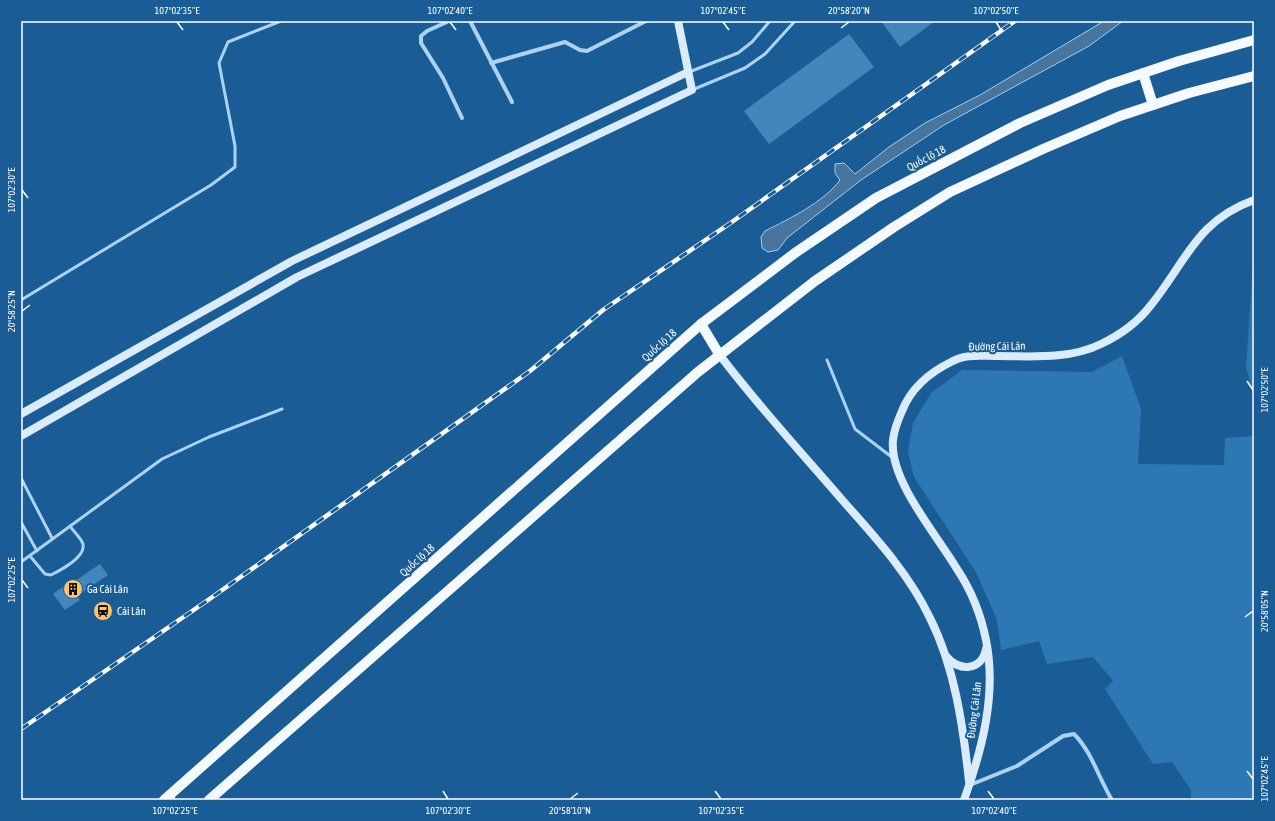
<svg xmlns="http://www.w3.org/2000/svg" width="1275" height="821" viewBox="0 0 1275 821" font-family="'Asap Condensed',sans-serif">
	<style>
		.green { fill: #2d77b4 }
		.water { fill: #47759d; stroke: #9fcef2 }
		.building { fill: #4386bd }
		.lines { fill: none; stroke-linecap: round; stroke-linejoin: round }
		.service { stroke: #acd2f0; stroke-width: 3 }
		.minor { stroke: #acd2f0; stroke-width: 4 }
		.secondary { stroke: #daecfb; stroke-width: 8 }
		.primary { stroke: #f5faff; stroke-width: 10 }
		.rail-casing { stroke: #fff; stroke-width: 4.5 }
		.rail { stroke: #1a5d96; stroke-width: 3; stroke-dasharray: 9; stroke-linecap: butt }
		.ticks { fill: none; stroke: #fff; stroke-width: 1.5 }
		.labels { text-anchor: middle; stroke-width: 4; stroke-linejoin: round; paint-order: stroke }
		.street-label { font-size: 11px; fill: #fff; stroke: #1a5d96 }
		.poi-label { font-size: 11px; fill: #fff; stroke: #1a5d96; text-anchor: start }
		.neatline { fill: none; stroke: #fff; stroke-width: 1.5 }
		.ticks-label { font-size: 10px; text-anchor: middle; fill: #fff }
	</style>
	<rect width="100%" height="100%" fill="#1a5d96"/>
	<g class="green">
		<polygon points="1253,264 1254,264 1254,396 1246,368"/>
		<polygon points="1122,356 1141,409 1138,464 1224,465 1225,438 1254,436 1254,800 1191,800 1191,790 1172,762 1153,764 1105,689 1113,681 1093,657 1047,664 1039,641 1001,650 997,620 976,572 914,477 908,451 913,423 931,393 962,370 1092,372"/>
	</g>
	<path class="water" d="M1104,21H1123L1089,46L944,125L861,180L787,238L778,250L768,252L762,248L761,237L765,231C789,219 824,202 840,180L835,173V164L844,163L855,174L889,147L925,123L980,95Z"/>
	<g class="building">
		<polygon points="881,21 935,21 900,47"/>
		<polygon points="849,34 874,67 769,144 744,111"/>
		<polygon points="100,564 108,575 77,596 80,600 65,610 53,594 68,583 69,585"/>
	</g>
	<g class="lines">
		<g class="service">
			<polyline points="689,72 738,53 752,42 770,21"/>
			<polyline points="692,90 745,68 765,54 795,21"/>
			<polyline points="21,300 211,185 235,167 235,146 219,63 228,42 281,21"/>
			<polyline points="827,360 855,429 893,458"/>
			<polyline points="21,478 52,538"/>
			<polyline points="21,522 37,551"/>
			<path d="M30,556L45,574L51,575C61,570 86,557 83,544C81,538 73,531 70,526"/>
			<polyline points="21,562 162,459 209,437 282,409"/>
		</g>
		<g class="minor">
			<polyline points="449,21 427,31 421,36 421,43 443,78 462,118"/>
			<polyline points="470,21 512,102"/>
			<polyline points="491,63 565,42 580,50 587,51 646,21"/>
			<path d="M970,785L1017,766L1063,736L1074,734C1092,752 1099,779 1112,800"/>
		</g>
		<g class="secondary">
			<path d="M719,354C758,406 802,453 844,502C876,538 909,574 930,618C955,668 963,726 969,781"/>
			<polyline points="21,414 292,261 688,72"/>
			<polyline points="21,436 297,277 692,90 678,21"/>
			<path d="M946,656C958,672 982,671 986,649"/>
			<path d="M964,800C982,750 997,694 986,640C981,615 971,590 957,569C937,535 889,480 893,440C894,430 898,420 902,411C911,388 930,372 953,361C965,354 981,356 995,356C1029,356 1069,360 1101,344C1120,335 1138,322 1151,305C1186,262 1196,221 1254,200"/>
		</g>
		<g class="primary">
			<polyline points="1143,73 1153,105"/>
			<polyline points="701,324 719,354"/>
			<polyline points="164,800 701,324 795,253 876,198 1020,123 1108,85 1179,61 1254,40"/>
			<polyline points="209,800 698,372 815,281 894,227 950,192 1043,149 1120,116 1189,93 1254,76"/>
		</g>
		<defs>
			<polyline id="rail" points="21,729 211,598 530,371 603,310 729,224 1015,21"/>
		</defs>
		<use href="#rail" class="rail-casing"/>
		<use href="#rail" class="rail"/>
	</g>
	<path class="ticks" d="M177,22L183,30M450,22L456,30M723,22L729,30M996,22L1001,30M841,28L849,22M22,190L28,198M22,311L30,305M1247,381L1253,390M22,580L28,588M1245,617L1253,611M1247,771L1253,779M170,791L175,799M443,791L448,799M715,791L721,799M988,791L994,799M570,799L578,793"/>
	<defs>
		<symbol id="building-disc" viewBox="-11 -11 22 22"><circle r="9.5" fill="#ffc56b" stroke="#1a5d96"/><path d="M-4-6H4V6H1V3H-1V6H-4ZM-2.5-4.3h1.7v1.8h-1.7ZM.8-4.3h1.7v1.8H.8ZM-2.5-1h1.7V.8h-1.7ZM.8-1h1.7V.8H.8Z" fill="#111"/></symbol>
		<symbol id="station-disc" viewBox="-11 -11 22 22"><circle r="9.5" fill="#ffc56b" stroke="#1a5d96"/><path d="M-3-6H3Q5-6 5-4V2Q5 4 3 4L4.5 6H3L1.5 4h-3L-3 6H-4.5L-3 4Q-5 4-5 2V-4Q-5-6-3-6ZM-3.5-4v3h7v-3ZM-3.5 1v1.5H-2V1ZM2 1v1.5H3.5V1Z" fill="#111"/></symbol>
	</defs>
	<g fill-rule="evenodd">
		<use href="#building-disc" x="62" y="578" width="22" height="22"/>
		<use href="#station-disc" x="92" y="600" width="22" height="22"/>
	</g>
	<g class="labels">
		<g class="street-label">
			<text transform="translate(926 158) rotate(-28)" y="4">Quốc lộ 18</text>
			<text transform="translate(659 345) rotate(-42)" y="4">Quốc lộ 18</text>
			<text transform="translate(997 346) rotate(-1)" y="4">Đường Cái Lân</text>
			<text transform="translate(417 560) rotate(-42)" y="4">Quốc lộ 18</text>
			<text transform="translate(974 710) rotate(-83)" y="4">Đường Cái Lân</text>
		</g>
		<g class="poi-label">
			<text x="87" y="593">Ga Cái Lân</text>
			<text x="117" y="615">Cái Lân</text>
		</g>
	</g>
	<rect width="1275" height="821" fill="none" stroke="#1a5d96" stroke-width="44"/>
	<rect x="22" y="22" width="1231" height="777" class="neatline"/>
	<g class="ticks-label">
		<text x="177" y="14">107°02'35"E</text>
		<text x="450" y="14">107°02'40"E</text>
		<text x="723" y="14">107°02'45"E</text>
		<text x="849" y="14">20°58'20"N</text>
		<text x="996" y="14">107°02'50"E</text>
		<text transform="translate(11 190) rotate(-90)" y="4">107°02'30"E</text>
		<text transform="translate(11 311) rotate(-90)" y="4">20°58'25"N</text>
		<text transform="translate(1264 390) rotate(-90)" y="4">107°02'50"E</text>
		<text transform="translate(11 580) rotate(-90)" y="4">107°02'25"E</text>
		<text transform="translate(1264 611) rotate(-90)" y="4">20°58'05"N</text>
		<text transform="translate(1264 779) rotate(-90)" y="4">107°02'45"E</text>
		<text x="175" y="814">107°02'25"E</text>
		<text x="448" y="814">107°02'30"E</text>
		<text x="570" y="814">20°58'10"N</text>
		<text x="721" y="814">107°02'35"E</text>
		<text x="994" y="814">107°02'40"E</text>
	</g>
</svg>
